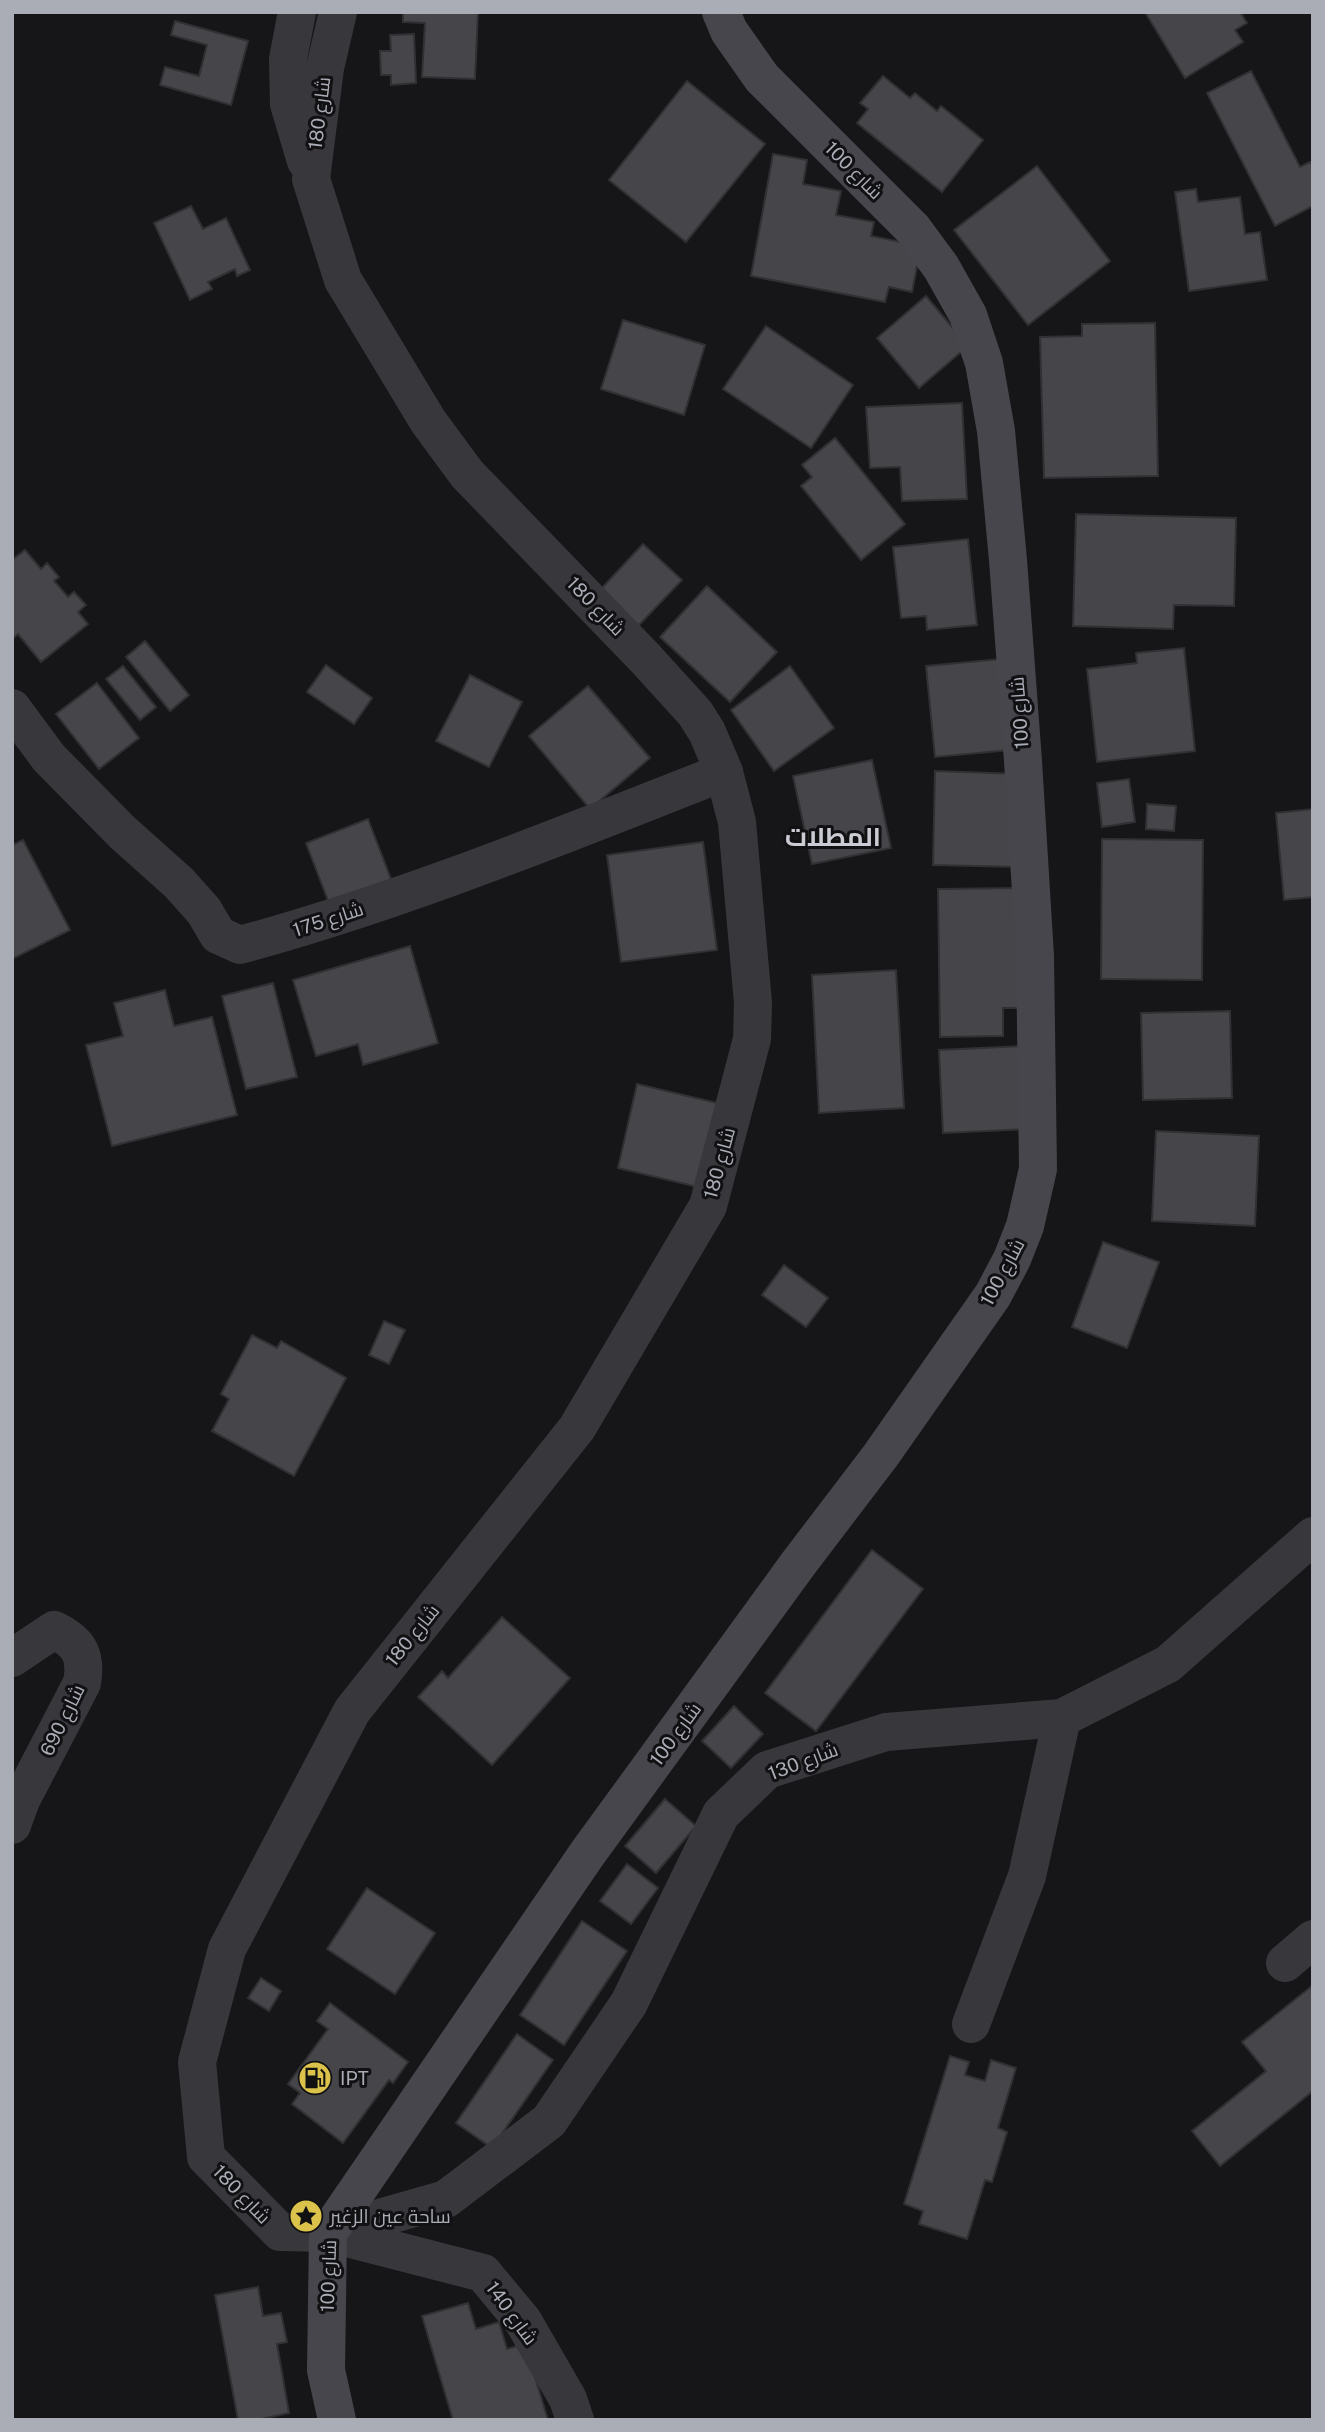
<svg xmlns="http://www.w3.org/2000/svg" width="1325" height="2432" viewBox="0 0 1325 2432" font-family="'Public Sans',Cairo,sans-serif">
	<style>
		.building { fill: #46464a; stroke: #313033; stroke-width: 2 }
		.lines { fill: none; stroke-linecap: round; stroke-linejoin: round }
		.minor { stroke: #38383c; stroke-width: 38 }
		.secondary { stroke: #46464c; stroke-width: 38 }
		.labels { text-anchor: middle; stroke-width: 6; stroke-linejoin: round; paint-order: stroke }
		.street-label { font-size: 19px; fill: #aaacb6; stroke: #111113 }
		.poi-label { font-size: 19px; fill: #aaacb6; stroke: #111113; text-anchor: start }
		.district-label { font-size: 26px; font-weight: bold; fill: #cacbd3; stroke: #111113 }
	</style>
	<rect width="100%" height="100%" fill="#161618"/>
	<g class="building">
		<polygon points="403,12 478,12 475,79 422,77 425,23 403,22"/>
		<polygon points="1145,12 1240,12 1247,23 1235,30 1243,42 1185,78"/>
		<polygon points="175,21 248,41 231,105 160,85 165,67 199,76 207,45 171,35"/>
		<polygon points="414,34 416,83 391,85 391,75 381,75 380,51 391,51 390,35"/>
		<polygon points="1251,71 1300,167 1310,162 1313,166 1313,206 1275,226 1207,93"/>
		<polygon points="883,76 910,98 915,93 937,111 941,106 983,140 942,192 857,123 868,109 860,103"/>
		<polygon points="687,81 765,144 686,242 609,180"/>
		<polygon points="773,154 807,160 803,184 841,191 836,215 874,222 871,236 921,246 912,292 889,287 885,302 751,276"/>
		<polygon points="1037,166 1110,261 1028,325 954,230"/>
		<polygon points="1196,189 1198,202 1240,197 1245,234 1260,232 1267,280 1189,291 1175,192"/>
		<polygon points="191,206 203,229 226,218 250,270 237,276 235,269 208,282 212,289 190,300 154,223"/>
		<polygon points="926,296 968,346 919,388 877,338"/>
		<polygon points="623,320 705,345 684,415 601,389"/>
		<polygon points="1155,323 1158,476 1044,478 1040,337 1082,336 1082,324"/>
		<polygon points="766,326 853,385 811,448 723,389"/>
		<polygon points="962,403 967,499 902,501 900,467 870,468 866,407"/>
		<polygon points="835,438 905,524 861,560 801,486 812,477 802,465"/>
		<polygon points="1076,514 1236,518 1234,606 1174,605 1173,629 1073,626"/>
		<polygon points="968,539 977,625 927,630 926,616 901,618 893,547"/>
		<polygon points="643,544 682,580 638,626 600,590"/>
		<polygon points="25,550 41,569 47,563 59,577 54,581 68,597 74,592 86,605 78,612 88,624 41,662 18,634 12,639 12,560"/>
		<polygon points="707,586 777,652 730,702 660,637"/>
		<polygon points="145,641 189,695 170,711 126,657"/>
		<polygon points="1184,648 1195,751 1097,762 1087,669 1137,663 1136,653"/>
		<polygon points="1001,659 1010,750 935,757 926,666"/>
		<polygon points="326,665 372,698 354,724 307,692"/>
		<polygon points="123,666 156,707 140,720 106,679"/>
		<polygon points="790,666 834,728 774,771 731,710"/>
		<polygon points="470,675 522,702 489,767 436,741"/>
		<polygon points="97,683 139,738 99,769 56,714"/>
		<polygon points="588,686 650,758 590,809 529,736"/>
		<polygon points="872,760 891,848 812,864 793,776"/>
		<polygon points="935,771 1020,774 1018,867 933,865"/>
		<polygon points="1129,779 1135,822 1102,827 1097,783"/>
		<polygon points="1147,804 1176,806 1174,831 1146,829"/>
		<polygon points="1313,809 1313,897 1284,900 1276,813"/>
		<polygon points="368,819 394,887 332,911 306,843"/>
		<polygon points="1102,839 1203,840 1202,980 1101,979"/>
		<polygon points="23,840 70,930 12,959 12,845"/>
		<polygon points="703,842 717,950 621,962 607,855"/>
		<polygon points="1021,888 1022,1008 1003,1008 1003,1036 940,1037 938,889"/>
		<polygon points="410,946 438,1043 363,1065 358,1044 316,1056 293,980"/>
		<polygon points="896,970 904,1108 819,1113 812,975"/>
		<polygon points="273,983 297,1077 246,1089 222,996"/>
		<polygon points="165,990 174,1026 212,1017 237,1115 112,1146 86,1045 123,1036 114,1003"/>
		<polygon points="1230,1011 1232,1098 1143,1100 1141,1013"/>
		<polygon points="1024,1046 1028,1129 943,1133 939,1050"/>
		<polygon points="637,1084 717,1103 698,1187 618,1168"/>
		<polygon points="1156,1131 1259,1136 1255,1226 1152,1221"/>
		<polygon points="1103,1242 1159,1262 1127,1348 1072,1327"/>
		<polygon points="784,1265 828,1298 806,1327 762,1295"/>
		<polygon points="384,1321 405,1330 389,1364 369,1355"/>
		<polygon points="252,1335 277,1348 281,1341 346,1378 294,1476 212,1431 229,1399 221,1394"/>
		<polygon points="872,1550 923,1589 816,1731 765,1693"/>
		<polygon points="502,1617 570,1678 492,1765 418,1697 442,1671 448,1678"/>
		<polygon points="734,1706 763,1734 731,1768 702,1741"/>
		<polygon points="665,1799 696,1826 656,1873 625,1846"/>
		<polygon points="627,1864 658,1888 631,1924 600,1901"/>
		<polygon points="367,1888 435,1933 395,1994 327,1949"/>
		<polygon points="582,1921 627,1951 564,2045 520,2015"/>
		<polygon points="261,1978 281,1991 269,2011 248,1998"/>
		<polygon points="1313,1985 1313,2091 1220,2166 1192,2131 1266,2071 1242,2042"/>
		<polygon points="330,2003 408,2062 393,2083 389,2080 343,2143 292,2104 300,2093 288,2084 328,2029 317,2021"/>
		<polygon points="517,2034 553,2060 492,2148 456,2123"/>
		<polygon points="950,2056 969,2062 965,2075 985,2081 991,2060 1016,2068 998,2128 1007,2132 992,2182 985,2180 967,2239 919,2224 923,2211 904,2204"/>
		<polygon points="258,2287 263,2316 281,2313 287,2342 277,2344 289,2413 257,2420 238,2420 215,2295"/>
		<polygon points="468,2303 476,2329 499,2322 507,2349 525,2344 548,2420 453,2420 422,2316"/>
	</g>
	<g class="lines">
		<g class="minor">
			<polyline points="297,12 288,59 289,104 306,161"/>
			<polyline points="338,12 325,68 311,179 343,280 428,421 467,474 645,658 695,713 707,732 724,772 737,822 753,1003 752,1039 708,1206 577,1428 352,1711 227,1949 197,2062 206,2157 280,2232 328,2233 483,2273 523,2321 568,2399 575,2420"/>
			<path d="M12,708L49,758L122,832L179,883L204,911L218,935L240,945C406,900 565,834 724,772"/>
			<path d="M12,1658L54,1630C79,1642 87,1655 82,1683L21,1800L12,1825"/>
			<polyline points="1285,1963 1313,1939"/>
			<polyline points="971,2024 1027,1876 1062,1718"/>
			<polyline points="330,2232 446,2199 549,2121 629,2003 721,1814 767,1770 886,1732 1062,1718 1168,1664 1313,1536"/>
		</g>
		<polyline class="secondary" points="337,2420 326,2370 328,2233 587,1854 798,1564 881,1455 993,1295 1012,1259 1025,1226 1038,1169 1035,956 1023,761 1008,560 996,431 984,363 968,315 941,267 913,229 762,78 729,31 721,12"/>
	</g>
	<defs>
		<symbol id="fuel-disc" viewBox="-11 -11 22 22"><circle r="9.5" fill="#dbc24a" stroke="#111113"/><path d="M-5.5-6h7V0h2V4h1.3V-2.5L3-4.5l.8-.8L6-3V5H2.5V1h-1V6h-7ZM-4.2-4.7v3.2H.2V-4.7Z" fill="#111"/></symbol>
		<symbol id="sight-disc" viewBox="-11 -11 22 22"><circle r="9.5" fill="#dbc24a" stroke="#111113"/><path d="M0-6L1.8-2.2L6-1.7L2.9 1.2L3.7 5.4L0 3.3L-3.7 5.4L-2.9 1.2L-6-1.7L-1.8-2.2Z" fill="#111"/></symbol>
	</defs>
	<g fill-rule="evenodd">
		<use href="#fuel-disc" x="296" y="2059" width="38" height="38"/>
		<use href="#sight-disc" x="287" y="2197" width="38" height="38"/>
	</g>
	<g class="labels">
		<g class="street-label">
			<text transform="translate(319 113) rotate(-83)" y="7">شارع 180</text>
			<text transform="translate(854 170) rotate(45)" y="7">شارع 100</text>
			<text transform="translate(596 606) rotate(46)" y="7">شارع 180</text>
			<text transform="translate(1019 713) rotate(-94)" y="7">شارع 100</text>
			<text transform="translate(328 919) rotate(-18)" y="7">شارع 175</text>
			<text transform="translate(719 1163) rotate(-75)" y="7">شارع 180</text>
			<text transform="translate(1002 1272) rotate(-62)" y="7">شارع 100</text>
			<text transform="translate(412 1635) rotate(-51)" y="7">شارع 180</text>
			<text transform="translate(62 1720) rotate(-64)" y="7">شارع 690</text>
			<text transform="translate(675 1734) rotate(-54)" y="7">شارع 100</text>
			<text transform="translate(803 1761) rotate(-21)" y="7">شارع 130</text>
			<text transform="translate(242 2194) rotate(46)" y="7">شارع 180</text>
			<text transform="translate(328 2276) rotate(-88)" y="7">شارع 100</text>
			<text transform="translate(512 2313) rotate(54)" y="7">شارع 140</text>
		</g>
		<g class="poi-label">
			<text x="340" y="2085">IPT</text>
			<text x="330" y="2223">ساحة عين الزغير</text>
		</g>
		<g class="district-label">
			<text x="833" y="846">المطلات</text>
		</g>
	</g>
	<rect width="1325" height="2432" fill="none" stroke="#aaacb6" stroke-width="28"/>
</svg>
